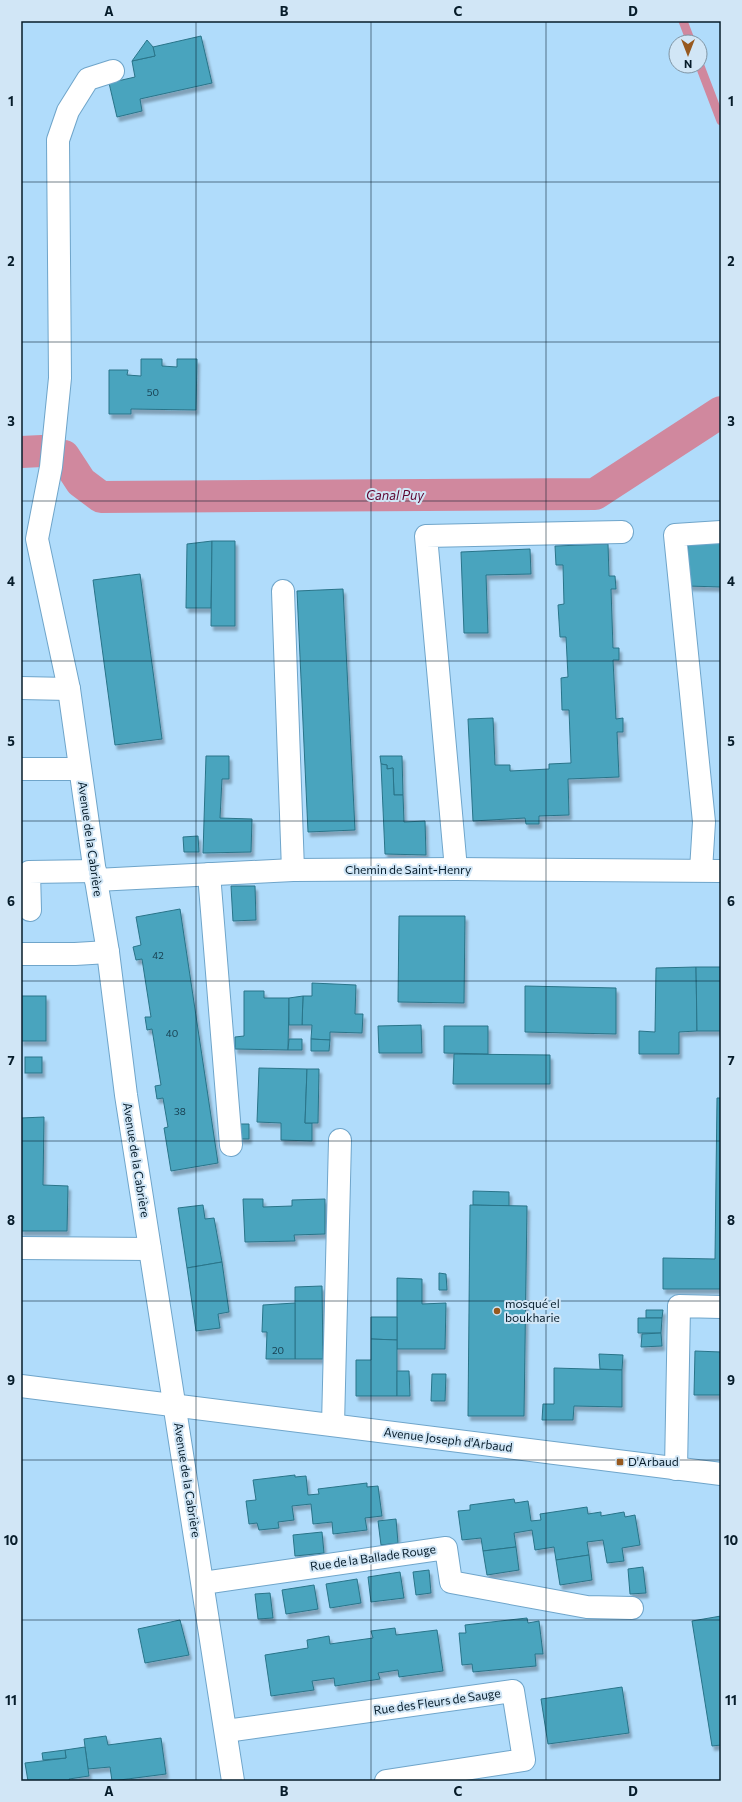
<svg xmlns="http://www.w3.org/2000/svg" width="742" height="1802" viewBox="0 0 742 1802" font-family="Commissioner,sans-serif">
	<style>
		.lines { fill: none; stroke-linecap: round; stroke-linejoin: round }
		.stream { stroke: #d0889e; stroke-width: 9 }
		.canal { stroke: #d0889e; stroke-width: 32 }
		.building { fill: #4aa4be; stroke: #297489; filter: url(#shadow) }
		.minor-casing { stroke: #6fa5ca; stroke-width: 24 }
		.minor { stroke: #fff; stroke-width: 22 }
		.grid { fill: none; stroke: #061c2a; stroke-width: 1; stroke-opacity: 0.55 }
		.poi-dot { fill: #97591f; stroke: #d1e6f6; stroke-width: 1.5 }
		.labels { text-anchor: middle; stroke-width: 4; stroke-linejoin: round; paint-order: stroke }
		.number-label { font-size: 10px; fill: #173e4f }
		.street-label { font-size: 12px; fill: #061c2a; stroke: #d1e6f6 }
		.poi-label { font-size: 12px; fill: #061c2a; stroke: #d1e6f6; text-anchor: start }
		.water-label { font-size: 13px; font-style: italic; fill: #5e0530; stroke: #d1e6f6 }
		.neatline { fill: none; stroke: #061c2a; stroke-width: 1.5 }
		.grid-label { font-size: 13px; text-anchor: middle; font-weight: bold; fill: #061c2a }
	</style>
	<defs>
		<filter id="shadow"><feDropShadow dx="2.5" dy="4.5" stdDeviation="1" flood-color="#0004"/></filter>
	</defs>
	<rect width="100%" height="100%" fill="#b0dcfb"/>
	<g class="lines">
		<g class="stream">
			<polyline points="683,21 691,42"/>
			<polyline points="700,66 721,121"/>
		</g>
		<g class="canal">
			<polyline points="21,452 42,451"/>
			<polyline points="64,456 81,482 101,497 595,494 721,412"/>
		</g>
	</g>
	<g class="building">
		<polygon points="201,36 212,83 140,99 142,111 117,117 109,83 135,77 132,61 155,56 153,47"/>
		<polygon points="147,40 153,47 155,56 132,61"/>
		<polygon points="141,359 162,359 162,366 177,367 177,359 197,359 196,410 131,409 131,414 109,414 109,370 128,370 127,375 141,376"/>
		<polygon points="212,541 211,608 186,608 187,544"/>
		<polygon points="212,541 235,541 235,626 211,626"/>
		<polygon points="688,542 721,543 721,587 687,586"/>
		<polygon points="608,544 609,576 615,576 616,589 611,589 613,648 619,648 619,660 613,660 616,719 623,718 623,732 617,732 619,777 568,779 569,815 539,816 539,824 526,824 525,818 473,821 468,719 493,718 495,765 510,765 510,771 549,769 549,764 571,763 569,710 562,710 561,678 568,677 566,637 560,637 558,605 564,604 563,565 556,565 555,546"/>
		<polygon points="530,549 531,574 486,575 488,633 464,633 461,552"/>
		<polygon points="140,574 162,739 115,745 93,580"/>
		<polygon points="343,589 355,830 308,832 297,591"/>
		<polygon points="206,756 229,756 229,779 222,779 220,818 252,819 251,852 203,853"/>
		<polygon points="380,756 402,756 403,795 394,795 393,768 387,769 387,765 381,764"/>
		<polygon points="381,764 387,765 387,769 393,768 394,795 403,795 404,822 425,821 426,855 385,854"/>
		<polygon points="198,836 199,852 184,852 183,837"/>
		<polygon points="231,886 255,886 256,920 233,921"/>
		<polygon points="180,909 218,1163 171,1171 164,1128 168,1127 163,1098 157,1099 155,1086 161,1085 152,1029 147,1030 145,1017 151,1017 142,959 136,960 133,947 141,945 136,917"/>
		<polygon points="399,916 465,916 464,1003 398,1002"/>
		<polygon points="696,967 697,1031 679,1032 679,1054 639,1054 639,1031 655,1032 656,968"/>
		<polygon points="696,967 721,967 721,1031 697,1031"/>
		<polygon points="312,983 356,985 355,1014 363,1014 362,1033 330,1032 330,1040 311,1039 312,1025 302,1025 303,996 312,996"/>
		<polygon points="525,986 616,988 616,1034 525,1032"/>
		<polygon points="244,991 264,991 264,998 289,998 288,1050 235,1049 235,1037 244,1036"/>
		<rect x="21" y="996" width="25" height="45"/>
		<polygon points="303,996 302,1025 289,1025 289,998"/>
		<polygon points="421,1025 422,1053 379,1053 378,1026"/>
		<polygon points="444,1026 488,1026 488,1054 444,1053"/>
		<polygon points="289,1039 302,1039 302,1050 288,1050"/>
		<polygon points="311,1039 330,1040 329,1051 311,1051"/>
		<polygon points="454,1054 550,1055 550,1084 453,1084"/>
		<rect x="25" y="1057" width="17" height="16"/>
		<polygon points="259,1068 307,1069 305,1123 312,1123 312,1141 281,1140 281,1123 257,1122"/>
		<polygon points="307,1069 319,1069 318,1123 305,1123"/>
		<polygon points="717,1098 721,1098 721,1289 663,1289 663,1258 715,1259"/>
		<polygon points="44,1117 43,1185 68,1186 67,1231 21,1231 21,1118"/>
		<polygon points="239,1124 249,1124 249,1139 240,1139"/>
		<polygon points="473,1191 509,1192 509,1206 473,1205"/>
		<polygon points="243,1199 263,1199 263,1207 292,1206 292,1200 325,1199 325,1234 294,1235 295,1241 245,1242"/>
		<polygon points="203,1205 205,1219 214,1218 222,1262 187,1268 178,1208"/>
		<polygon points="470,1205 527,1206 524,1416 468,1416"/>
		<polygon points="222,1262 229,1312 218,1314 220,1328 196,1331 187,1268"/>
		<polygon points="439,1273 446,1274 447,1290 439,1290"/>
		<polygon points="397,1278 422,1279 422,1304 446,1303 445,1349 397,1349"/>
		<polygon points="322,1286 323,1359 295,1359 295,1287"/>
		<polygon points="295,1303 295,1359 266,1359 267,1332 262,1332 263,1305"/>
		<polygon points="646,1310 663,1310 662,1318 646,1318"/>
		<polygon points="371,1317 397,1317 397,1340 371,1339"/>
		<polygon points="638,1318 662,1318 661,1333 638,1333"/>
		<polygon points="661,1333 662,1346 641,1347 642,1334"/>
		<polygon points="371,1339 397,1340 397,1396 356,1396 356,1360 371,1360"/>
		<polygon points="695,1351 721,1352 721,1395 694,1395"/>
		<polygon points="599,1354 623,1355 622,1370 600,1369"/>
		<polygon points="554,1368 622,1370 622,1407 574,1406 573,1420 542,1420 543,1404 554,1404"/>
		<polygon points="397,1371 409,1371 410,1396 397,1396"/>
		<polygon points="432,1374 446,1374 445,1401 431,1401"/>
		<polygon points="295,1475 295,1477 306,1476 308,1495 319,1494 318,1489 367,1483 367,1487 378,1486 382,1516 365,1518 367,1530 333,1534 332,1522 313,1524 311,1504 292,1506 294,1520 278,1522 279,1528 259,1530 257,1523 249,1524 246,1501 256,1500 253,1480"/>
		<polygon points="514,1499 515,1503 528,1501 531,1521 541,1520 540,1514 587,1507 588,1514 601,1512 601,1516 624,1512 625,1517 635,1515 640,1545 622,1548 624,1561 607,1563 603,1540 587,1542 589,1555 556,1560 554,1547 535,1550 532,1530 514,1533 516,1547 483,1551 481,1538 462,1540 458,1511 470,1510 470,1505"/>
		<polygon points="396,1519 398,1543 381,1545 378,1521"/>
		<polygon points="322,1532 324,1553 295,1556 293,1535"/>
		<polygon points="516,1547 519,1570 487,1575 483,1551"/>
		<polygon points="589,1555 592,1580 560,1585 556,1560"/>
		<polygon points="643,1567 646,1593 630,1594 628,1569"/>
		<polygon points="429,1570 431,1593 416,1595 413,1572"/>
		<polygon points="400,1572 404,1598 371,1602 368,1577"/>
		<polygon points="357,1579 361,1603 330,1608 326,1584"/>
		<polygon points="314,1585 318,1609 286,1614 282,1590"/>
		<polygon points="270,1593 273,1618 258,1619 255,1594"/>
		<polygon points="721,1616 721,1745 712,1746 692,1621"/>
		<polygon points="527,1618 528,1623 539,1621 543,1654 535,1654 536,1666 473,1672 472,1664 462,1665 459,1633 466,1633 465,1625"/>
		<polygon points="180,1620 189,1655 145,1663 138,1629"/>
		<polygon points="395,1628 396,1635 437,1630 443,1671 399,1677 398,1670 378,1673 380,1679 335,1686 334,1678 312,1681 314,1690 271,1696 265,1655 308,1648 307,1640 329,1636 330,1644 373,1638 371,1631"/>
		<polygon points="622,1687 629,1733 548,1744 541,1699"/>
		<polygon points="106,1736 108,1745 161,1738 166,1774 112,1781 110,1767 88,1769 84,1739"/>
		<polygon points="85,1747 89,1776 69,1779 70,1781 28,1781 25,1763 66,1758 65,1750"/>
		<polygon points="65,1750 66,1758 43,1760 42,1753"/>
	</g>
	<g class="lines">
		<defs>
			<g id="minor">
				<polyline points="113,71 88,79 68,111 58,140 60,378 51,467 37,539 69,689 96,880 108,952 126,1095 233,1781"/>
				<polyline points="283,591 293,870"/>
				<polyline points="21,688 69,689"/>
				<polyline points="21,769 80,769"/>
				<polyline points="456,869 426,536 622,532"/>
				<polyline points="701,870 704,822 675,535 721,532"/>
				<polyline points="209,874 231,1145"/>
				<polyline points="96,880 293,870 456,869 721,871"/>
				<polyline points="30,910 29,872 95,871"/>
				<polyline points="21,954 75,954 108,952"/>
				<polyline points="21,1248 150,1249"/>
				<polyline points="21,1386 721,1474"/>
				<polyline points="333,1425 340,1140"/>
				<polyline points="676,1469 679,1306 721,1307"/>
				<polyline points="203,1583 446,1548 451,1582 587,1607 632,1608"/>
				<polyline points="226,1731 513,1691 524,1760 386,1781"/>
			</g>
		</defs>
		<use href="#minor" class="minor-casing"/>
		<use href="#minor" class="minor"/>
	</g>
	<path class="grid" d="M196,21V1781M371,21V1781M546,21V1781M21,182H721M21,342H721M21,501H721M21,661H721M21,821H721M21,981H721M21,1141H721M21,1301H721M21,1460H721M21,1620H721"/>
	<g class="poi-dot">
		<circle cx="497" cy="1311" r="4"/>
		<rect x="616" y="1458" width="8" height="8" rx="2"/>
	</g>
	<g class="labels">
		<g class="number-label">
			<text x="153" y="396">50</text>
			<text x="158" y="959">42</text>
			<text x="172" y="1037">40</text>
			<text x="180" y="1115">38</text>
			<text x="278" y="1354">20</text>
		</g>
		<g class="street-label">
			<text transform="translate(90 839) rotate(82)" y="4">Avenue de la Cabrière</text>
			<text x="408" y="874">Chemin de Saint-Henry</text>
			<text transform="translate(136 1160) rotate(81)" y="4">Avenue de la Cabrière</text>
			<text transform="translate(448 1440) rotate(7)" y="4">Avenue Joseph d'Arbaud</text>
			<text transform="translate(187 1480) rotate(81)" y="4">Avenue de la Cabrière</text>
			<text transform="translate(373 1558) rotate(-8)" y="4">Rue de la Ballade Rouge</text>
			<text transform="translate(437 1702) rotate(-8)" y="4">Rue des Fleurs de Sauge</text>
		</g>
		<g class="poi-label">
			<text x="505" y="1308">mosqué el<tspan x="505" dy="14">boukharie</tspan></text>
			<text x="628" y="1466">D'Arbaud</text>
		</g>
		<g class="water-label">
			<text x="395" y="500">Canal Puy</text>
		</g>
	</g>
	<rect width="742" height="1802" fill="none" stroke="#d1e6f6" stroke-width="44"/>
	<g transform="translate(688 54) rotate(180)"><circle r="19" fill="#d1e6f6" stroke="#8095a4"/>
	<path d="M0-3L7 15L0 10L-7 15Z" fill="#97591f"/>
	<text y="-6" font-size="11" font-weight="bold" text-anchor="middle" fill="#061c2a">N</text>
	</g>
	<rect x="22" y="22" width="698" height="1758" class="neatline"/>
	<g class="grid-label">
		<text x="109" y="16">A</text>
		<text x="284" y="16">B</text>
		<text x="458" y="16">C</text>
		<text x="633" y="16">D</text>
		<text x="11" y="106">1</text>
		<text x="731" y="106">1</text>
		<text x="11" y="266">2</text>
		<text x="731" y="266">2</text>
		<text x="11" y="426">3</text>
		<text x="731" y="426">3</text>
		<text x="11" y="586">4</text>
		<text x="731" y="586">4</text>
		<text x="11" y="746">5</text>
		<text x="731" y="746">5</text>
		<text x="11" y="906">6</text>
		<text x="731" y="906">6</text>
		<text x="11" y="1065">7</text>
		<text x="731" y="1065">7</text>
		<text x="11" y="1225">8</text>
		<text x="731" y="1225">8</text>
		<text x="11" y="1385">9</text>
		<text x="731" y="1385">9</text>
		<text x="11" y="1545">10</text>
		<text x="731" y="1545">10</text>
		<text x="11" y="1705">11</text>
		<text x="731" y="1705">11</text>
		<text x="109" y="1796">A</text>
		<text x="284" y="1796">B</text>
		<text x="458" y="1796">C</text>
		<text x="633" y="1796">D</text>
	</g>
</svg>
